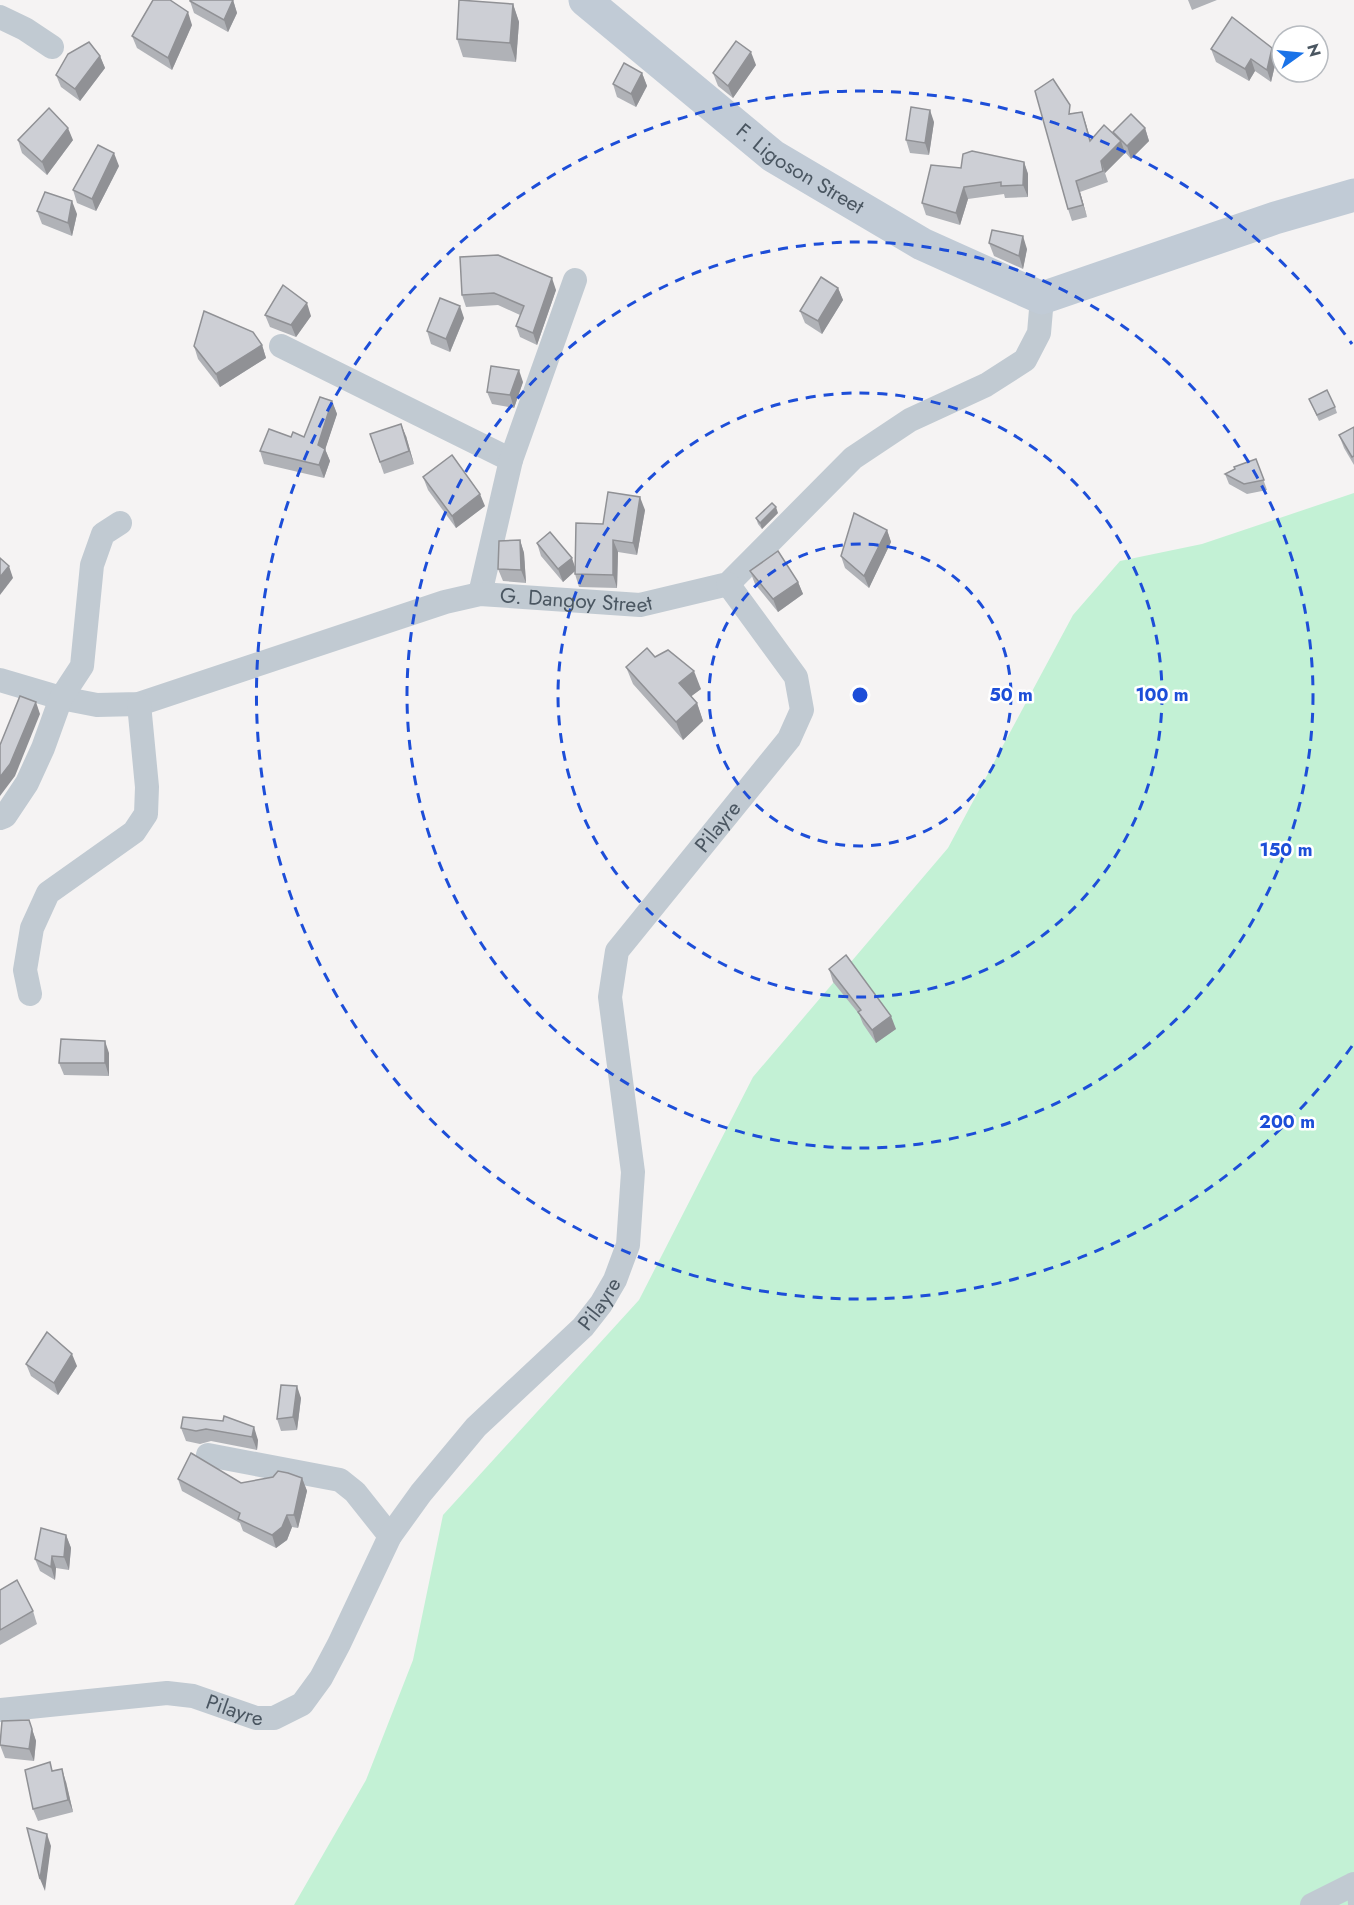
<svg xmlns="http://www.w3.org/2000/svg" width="1354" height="1905" viewBox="0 0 1354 1905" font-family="Jost,sans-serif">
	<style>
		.green { fill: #c3f1d5 }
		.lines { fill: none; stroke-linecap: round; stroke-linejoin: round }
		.lane { stroke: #c1cad2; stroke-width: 12 }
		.street { stroke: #c1cad2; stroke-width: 24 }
		.secondary { stroke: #c1cbd6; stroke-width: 33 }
		.wall { fill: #b0b2b7 }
		.shaded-wall { fill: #909195 }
		.building { fill: #cdcfd5; stroke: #909195; stroke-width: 1.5 }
		.ring { fill: none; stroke: #1d4ed8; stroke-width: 3; stroke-dasharray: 10 8 }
		.labels { text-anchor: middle; stroke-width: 5; stroke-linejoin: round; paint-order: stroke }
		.street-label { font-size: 21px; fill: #4a5661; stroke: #fff }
		.centre { fill: #1d4ed8; stroke: #fff; stroke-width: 3 }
		.ring-label { font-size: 18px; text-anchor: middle; font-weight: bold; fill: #1d4ed8; stroke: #fff; stroke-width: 5; stroke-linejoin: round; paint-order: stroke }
	</style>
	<rect width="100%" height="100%" fill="#f5f3f3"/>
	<polygon class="green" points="1354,493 1354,1905 294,1905 366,1780 413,1660 443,1515 639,1300 753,1077 948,848 1073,615 1120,561 1202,544"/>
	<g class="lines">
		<polyline class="lane" points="1353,1884 1354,1905"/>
		<g class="street">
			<polyline points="0,17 25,29 52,47"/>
			<polyline points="281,346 511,460"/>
			<polyline points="480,594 511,460 575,280"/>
			<path id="s1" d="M0,680L61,698L97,705L139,704L445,602L480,594L640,605L728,584L853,458L910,420L986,385L1025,360L1039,333L1042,298"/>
			<polyline points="0,818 5,816 27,783 43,748 61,698 82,666 92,565 103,534 120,523"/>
			<polyline points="30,994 25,970 32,928 48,893 134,832 146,814 147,787 139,704"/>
			<polyline points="208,1455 340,1480 355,1492 390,1536"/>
			<path id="s2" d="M0,1710L167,1693L193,1696L256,1718H274L302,1704L321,1678L339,1644L390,1536L421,1493L476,1427L583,1327L601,1304L615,1280L628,1245L633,1172L610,997L617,951L789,739L802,710L796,677L728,584"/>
			<polyline points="1312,1905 1354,1884"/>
		</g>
		<path class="secondary" id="s3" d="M585,0L773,156L922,244L1042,298L1275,218L1354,195"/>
	</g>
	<g class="wall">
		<polygon points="233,0 237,13 228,32 194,13 190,1"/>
		<polygon points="1188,0 1217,0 1192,10"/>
		<polygon points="513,4 519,22 516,62 463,57 457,39"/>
		<polygon points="192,25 172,70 137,48 132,36"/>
		<polygon points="1272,48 1276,61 1271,82 1255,71 1249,81 1216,62 1211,49"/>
		<polygon points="100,56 105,68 80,101 61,87 56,75"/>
		<polygon points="756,65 733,98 718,86 713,73"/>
		<polygon points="642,73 647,86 636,107 617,97 613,84"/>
		<polygon points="1082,112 1090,140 1114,134 1113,132 1145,128 1149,141 1131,159 1125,152 1125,153 1105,173 1108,182 1080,192 1087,217 1072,221 1068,209 1073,113"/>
		<polygon points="934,122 929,155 910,153 906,140"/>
		<polygon points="18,140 73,140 47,175 22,153"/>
		<polygon points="1024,162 1028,174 1028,197 1005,198 1004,194 968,199 960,225 926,215 922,203 961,168"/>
		<polygon points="119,166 96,211 77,203 73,190"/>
		<polygon points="37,211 77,214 72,236 42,224"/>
		<polygon points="989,243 1027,249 1023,269 994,256"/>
		<polygon points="838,288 843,300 822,334 805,323 800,311"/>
		<polygon points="556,290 537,345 520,337 516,326 520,315 498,305 466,307 462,295"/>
		<polygon points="265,315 311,316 296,337 270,327"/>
		<polygon points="464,318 450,352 431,344 427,331"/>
		<polygon points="262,345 266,358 220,387 198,359 194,346"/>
		<polygon points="523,382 514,408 492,404 487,392"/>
		<polygon points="1309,399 1335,407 1337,413 1319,421"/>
		<polygon points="332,401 337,414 325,449 330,461 324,478 264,464 260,451 291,437 304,437"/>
		<polygon points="1354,427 1354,465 1344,448 1339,435"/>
		<polygon points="370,434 406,436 414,464 384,474"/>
		<polygon points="1256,459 1267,490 1247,494 1229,484 1225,474"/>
		<polygon points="423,477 485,506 456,528 428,490"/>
		<polygon points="645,510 637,555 618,552 617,588 579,587 575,574 575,571 563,582 541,556 537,543 575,567 603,524"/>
		<polygon points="778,513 762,529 758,524 756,518"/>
		<polygon points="887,530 891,542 869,588 845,568 841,556"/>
		<polygon points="520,540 524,553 526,583 503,581 498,569"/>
		<polygon points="750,571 798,582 803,594 778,612 755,584"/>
		<polygon points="655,657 701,689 691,696 697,703 703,721 683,740 633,684 626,667"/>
		<polygon points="829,969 896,1029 876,1043 863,1024 859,1014 833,982"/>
		<polygon points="109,1053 109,1076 64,1075 59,1063"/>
		<polygon points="26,1364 77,1366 58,1395 31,1376"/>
		<polygon points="301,1398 297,1430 281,1431 277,1419"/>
		<polygon points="223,1421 258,1440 257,1450 211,1441 200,1444 186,1441 181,1428"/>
		<polygon points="302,1478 307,1491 298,1528 292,1527 287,1540 276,1548 243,1531 240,1523 182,1491 178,1479 241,1483"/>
		<polygon points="66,1535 71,1548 69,1570 56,1568 55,1580 40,1571 35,1559"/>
		<polygon points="0,1590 33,1611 37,1624 0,1645"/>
		<polygon points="29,1720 36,1741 34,1761 5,1758 0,1745"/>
		<polygon points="53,1770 66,1782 73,1812 38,1821 33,1809"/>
	</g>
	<g class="shaded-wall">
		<polygon points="233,0 237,13 228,32 224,20"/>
		<polygon points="513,4 519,22 516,62 510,43"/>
		<polygon points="188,12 192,25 172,70 168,58"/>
		<polygon points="1272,48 1276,61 1271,82 1267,70"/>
		<polygon points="751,52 756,65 733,98 728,86"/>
		<polygon points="100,56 105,68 80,101 75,89"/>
		<polygon points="1251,59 1255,71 1249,81 1245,69"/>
		<polygon points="642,73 647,86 636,107 631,94"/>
		<polygon points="930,110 934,122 929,155 925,143"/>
		<polygon points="1082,112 1086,124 1094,152 1090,141"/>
		<polygon points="68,128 73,140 47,175 42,162"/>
		<polygon points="1145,128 1149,141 1131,159 1127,146"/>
		<polygon points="1121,141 1125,153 1105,173 1108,182 1101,161"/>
		<polygon points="114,153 119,166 96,211 92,199"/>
		<polygon points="1024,162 1028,174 1028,197 1023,185"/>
		<polygon points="1076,181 1080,192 1087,217 1083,205"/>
		<polygon points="964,187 968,199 960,225 956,213"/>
		<polygon points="72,201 77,214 72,236 68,223"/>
		<polygon points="1023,236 1027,249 1023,269 1019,256"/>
		<polygon points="552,278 556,290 537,345 533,333"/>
		<polygon points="838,288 843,300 822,334 818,321"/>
		<polygon points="307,303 311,316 296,337 291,325"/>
		<polygon points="460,306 464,318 450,352 446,339"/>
		<polygon points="262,345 266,358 220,387 216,374"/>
		<polygon points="519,370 523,382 514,408 510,395"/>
		<polygon points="332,401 337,414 323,456 325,449 330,461 324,478 319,465 318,445"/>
		<polygon points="401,424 406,436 414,464 409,451"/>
		<polygon points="480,494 485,506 456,528 452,516"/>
		<polygon points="640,497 645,510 637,555 633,543"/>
		<polygon points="776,507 778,513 762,529 760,523"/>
		<polygon points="887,530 891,542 869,588 864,576"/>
		<polygon points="520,540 524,553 526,583 521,570"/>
		<polygon points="613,540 618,552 617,588 613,575"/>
		<polygon points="572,558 576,570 563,582 558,569"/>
		<polygon points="9,566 13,578 0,595 0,577"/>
		<polygon points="798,582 803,594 778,612 773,599"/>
		<polygon points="694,671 701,689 685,701 679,683"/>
		<polygon points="36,702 40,714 15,776 0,796 0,777"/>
		<polygon points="697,703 703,721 683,740 676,722"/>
		<polygon points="891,1016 896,1029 876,1043 872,1030"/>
		<polygon points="105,1041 109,1053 109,1076 105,1063"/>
		<polygon points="72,1354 77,1366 58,1395 54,1383"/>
		<polygon points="297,1386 301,1398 297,1430 293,1417"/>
		<polygon points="254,1427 258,1440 257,1450 252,1437"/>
		<polygon points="302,1478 307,1491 298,1528 294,1515"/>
		<polygon points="287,1515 292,1527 287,1540 276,1548 272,1535"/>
		<polygon points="66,1535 71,1548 69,1570 64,1557"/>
		<polygon points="52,1556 56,1568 55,1580 51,1567"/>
		<polygon points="29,1720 36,1741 34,1761 29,1749"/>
		<polygon points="62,1769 66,1782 73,1812 68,1800"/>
		<polygon points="47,1834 51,1846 45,1891 40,1879"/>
	</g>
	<g class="building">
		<polygon points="153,0 170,0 188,12 168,58 132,36"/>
		<polygon points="190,0 233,0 224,20 190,1"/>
		<polygon points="459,0 513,4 510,43 457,39"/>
		<polygon points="1232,17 1272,48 1267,70 1251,59 1245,69 1211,49"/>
		<polygon points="736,41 751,52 728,86 713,73"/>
		<polygon points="89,42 100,56 75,89 56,75 68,54"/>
		<polygon points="624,63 642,73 631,94 613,84"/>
		<polygon points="1053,79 1070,105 1069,114 1082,112 1090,141 1104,125 1121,141 1101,161 1103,171 1076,181 1083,205 1068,209 1035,91"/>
		<polygon points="911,107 930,110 925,143 906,140"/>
		<polygon points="49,108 68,128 42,162 18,140"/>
		<polygon points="1131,114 1145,128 1127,146 1113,132"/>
		<polygon points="98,145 114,153 92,199 73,190"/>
		<polygon points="972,151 1024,162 1023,185 1001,186 1001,182 964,187 956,213 922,203 931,165 961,168 963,154"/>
		<polygon points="45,192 72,201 68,223 37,211"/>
		<polygon points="992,230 1023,236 1019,256 989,243"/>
		<polygon points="498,255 552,278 533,333 516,326 524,306 494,293 462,295 460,257"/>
		<polygon points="821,277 838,288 818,321 800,311"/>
		<polygon points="283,285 307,303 291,325 265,315"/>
		<polygon points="440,298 460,306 446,339 427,331"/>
		<polygon points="204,311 253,332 262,345 216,374 194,346"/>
		<polygon points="491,366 519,370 510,395 487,392"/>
		<polygon points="1327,390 1335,407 1317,415 1309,399"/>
		<polygon points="320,397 332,401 318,445 325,449 319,465 260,451 269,429 291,437 293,432 304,437"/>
		<polygon points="401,424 409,451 380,462 370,434"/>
		<polygon points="1354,427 1354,456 1352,457 1339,435"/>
		<polygon points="452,455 480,494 452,516 423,477"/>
		<polygon points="1256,459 1264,480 1244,484 1225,474 1235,469 1234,467"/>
		<polygon points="608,492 640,497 633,543 613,540 613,575 575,574 576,523 603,524"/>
		<polygon points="772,503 776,507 760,523 756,518"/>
		<polygon points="854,513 887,530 864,576 841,556"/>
		<polygon points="550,532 572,558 558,569 537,543"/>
		<polygon points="520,540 521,570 498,569 499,541"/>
		<polygon points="778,551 798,582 773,599 750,571"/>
		<polygon points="0,558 9,566 0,577"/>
		<polygon points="647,648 655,657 668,650 694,671 679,683 697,703 676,722 626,667"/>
		<polygon points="20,696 36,702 10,764 0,777 0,745"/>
		<polygon points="846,955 891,1016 872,1030 858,1012 861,1010 829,969"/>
		<polygon points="61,1039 105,1041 105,1063 59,1063"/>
		<polygon points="47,1332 72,1354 54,1383 26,1364"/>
		<polygon points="281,1385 297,1386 293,1417 277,1419"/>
		<polygon points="224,1416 254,1427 252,1437 206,1429 196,1431 181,1428 183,1417 223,1421"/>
		<polygon points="191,1453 241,1483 273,1477 278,1471 288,1473 302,1478 294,1515 287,1515 282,1527 272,1535 238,1519 240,1513 178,1479"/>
		<polygon points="41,1528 66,1535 64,1557 52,1556 51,1567 35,1559"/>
		<polygon points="17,1580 33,1611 0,1630 0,1590"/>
		<polygon points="29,1720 32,1729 29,1749 0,1745 2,1721"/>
		<polygon points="50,1762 52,1771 62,1769 68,1800 33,1809 25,1770"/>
		<polygon points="27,1828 47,1834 40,1879"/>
	</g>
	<g class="ring">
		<circle cx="860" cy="695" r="151"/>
		<circle cx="860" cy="695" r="302"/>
		<circle cx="860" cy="695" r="453"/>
		<path d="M1352 1046A604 604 0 1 1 1352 344"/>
	</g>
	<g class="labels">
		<g class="street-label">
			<text dy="7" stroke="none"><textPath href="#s3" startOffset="274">F. Ligoson Street</textPath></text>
			<text dy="7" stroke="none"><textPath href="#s1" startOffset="597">G. Dangoy Street</textPath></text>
			<text dy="7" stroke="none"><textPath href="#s2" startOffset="1336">Pilayre</textPath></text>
			<text dy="7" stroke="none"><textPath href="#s2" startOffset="814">Pilayre</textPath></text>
			<text dy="7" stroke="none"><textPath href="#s2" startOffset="238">Pilayre</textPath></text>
		</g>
	</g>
	<circle cx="860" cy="695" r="9" class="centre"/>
	<g class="ring-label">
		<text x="1011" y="701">50 m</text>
		<text x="1162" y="701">100 m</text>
		<text x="1286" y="856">150 m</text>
		<text x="1287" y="1128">200 m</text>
	</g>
	<g transform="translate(1300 54) rotate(75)"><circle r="28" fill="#ffffff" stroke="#b7bbc0" stroke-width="1.5"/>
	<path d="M0-4.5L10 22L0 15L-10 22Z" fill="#1a73e8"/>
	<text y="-9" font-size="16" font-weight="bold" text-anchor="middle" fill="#4a5661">N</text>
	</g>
</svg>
